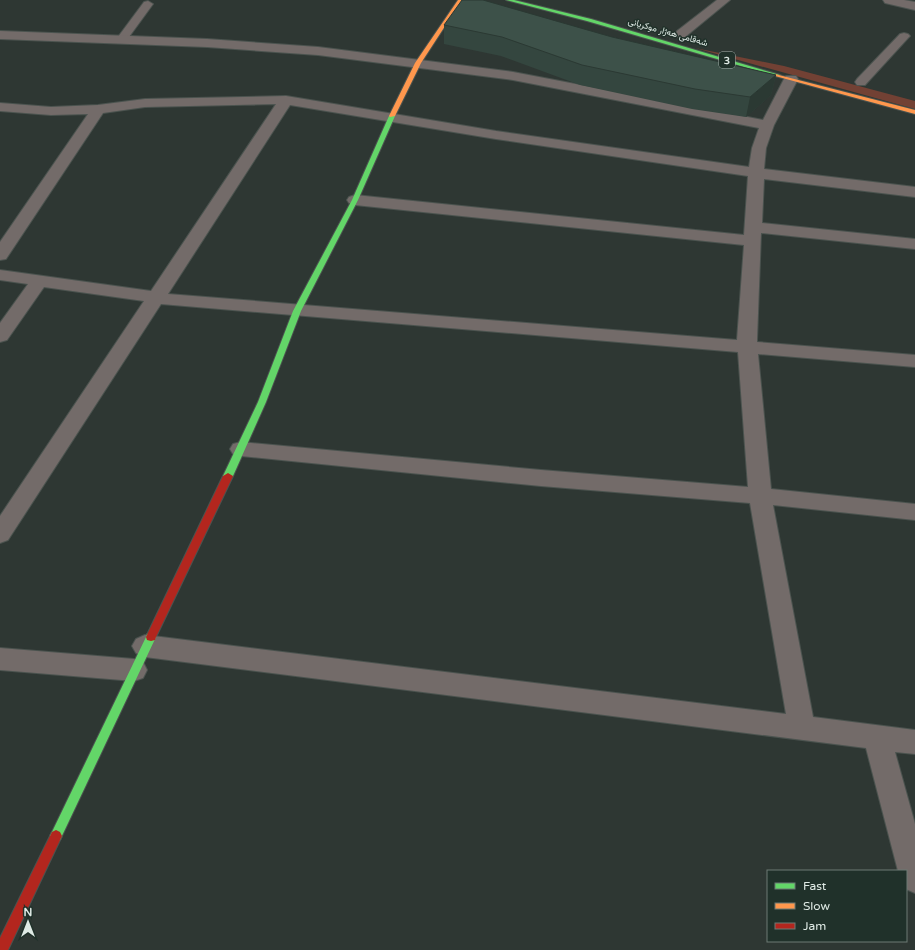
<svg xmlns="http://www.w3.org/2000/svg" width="915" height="950" viewBox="0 0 915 950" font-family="'Varela Round',Vazirmatn,sans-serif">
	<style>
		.green { fill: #724134 }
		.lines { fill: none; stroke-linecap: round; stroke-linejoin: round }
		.lane-casing { stroke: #4b534f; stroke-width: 2 }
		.street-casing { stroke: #4b534f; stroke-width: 2 }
		.fast-casing { stroke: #4b534f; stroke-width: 2 }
		.slow-casing { stroke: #4b534f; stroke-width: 2 }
		.jam-casing { stroke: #4b534f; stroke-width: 2 }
		.lane { fill: #736b69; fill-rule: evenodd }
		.street { fill: #736b69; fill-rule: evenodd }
		.fast { fill: #63d668; fill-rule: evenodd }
		.slow { fill: #ff974d; fill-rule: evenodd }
		.jam { fill: #b3261e; fill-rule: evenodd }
		.wall { fill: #34463f }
		.shaded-wall { fill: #2b3933 }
		.building { fill: #3d5149; stroke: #2b3933 }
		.labels { text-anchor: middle; stroke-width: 3; stroke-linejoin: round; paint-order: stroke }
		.far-street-label { font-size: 9px; fill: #dfeae5; stroke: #20312a }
		.shield { fill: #20312a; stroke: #a6b2ad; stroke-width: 1 }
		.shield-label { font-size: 10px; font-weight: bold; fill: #dfeae5 }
	</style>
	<rect width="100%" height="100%" fill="#2e3733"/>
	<polygon class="green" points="695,48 784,66 915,101 915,109"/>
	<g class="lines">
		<defs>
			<g id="lane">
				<polygon points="148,1 153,4 126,41 118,41 116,39 118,37 144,2"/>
				<polygon points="904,33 908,34 910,36 908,38 865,85 857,85 855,82 857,79 900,34"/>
			</g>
			<g id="street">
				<polygon points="717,0 730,0 685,37 677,37 675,34 677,31"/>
				<polygon points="883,0 904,0 915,2 915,10 885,3"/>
				<path d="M0,31L207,39L318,47L513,72L763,120L784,79L786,76H796L798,79L774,125L766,148L764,169L915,187V197L764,179L762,223L915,239V249L761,233L757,340V342L915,355V367L758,354L771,489L915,504V520L773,505L813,717L915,730V754L895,752L915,824V893L906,889V871H898L866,748L145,657L136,653L132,646L136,639L145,635L786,714L750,503L541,486L241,456L233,454L230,449L233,444L241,442L541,470L748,487L738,352L161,304L8,540L0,543V516L144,301L44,287L7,340L0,342V323L28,284L0,280V270L151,291L276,104L145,107L103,113L6,259L0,260V242L88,114L51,115L0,111V103L51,107L98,105L145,99L286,96L496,131L749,167L752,148L759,128L513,80L318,55L207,47L0,39ZM290,105L496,139L748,176L744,235L355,195L349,197L347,200L349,203L355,205L744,245L737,340L168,294Z"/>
				<polygon points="0,648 134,659 143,662 147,670 143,678 134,681 0,670"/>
			</g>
			<g id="fast">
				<polygon points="506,0 514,0 591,19 780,75 775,76 587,21"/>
				<polygon points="392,114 395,116 358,200 301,311 266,402 233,476 228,479 225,478 223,476 258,402 293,311 352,200 389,116"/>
				<polygon points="151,633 155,634 156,637 60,840 56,842 52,840 50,836 52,832 146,637 147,634"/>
			</g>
			<g id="slow">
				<polygon points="458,0 462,0 421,63 395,116 390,117 389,116 415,63"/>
				<polygon points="775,74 915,110 915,114 775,76"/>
			</g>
			<g id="jam">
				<polygon points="228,473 233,476 156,637 155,640 151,641 147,640 146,637 223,476"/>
				<polygon points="56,830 60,832 62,836 60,840 8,950 0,950 0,938 52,832"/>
			</g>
		</defs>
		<use href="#lane" class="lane-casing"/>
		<use href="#street" class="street-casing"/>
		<use href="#fast" class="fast-casing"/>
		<use href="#slow" class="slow-casing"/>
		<use href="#jam" class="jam-casing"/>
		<use href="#lane" class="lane"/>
		<use href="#street" class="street"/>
		<use href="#fast" class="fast"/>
		<use href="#slow" class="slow"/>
		<use href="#jam" class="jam"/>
	</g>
	<polygon class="wall" points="444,25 612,37 776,75 771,95 746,117 692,109 580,85 501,56 444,44"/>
	<polygon class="shaded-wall" points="776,75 771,95 746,117 750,97"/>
	<polygon class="building" points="462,0 483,0 612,37 776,75 750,97 695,89 582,65 502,37 444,25"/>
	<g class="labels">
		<g class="far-street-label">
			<text transform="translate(668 32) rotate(16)" y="3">شەقامی ھەژار موکریانی</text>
		</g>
		<rect class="shield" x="719" y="52" width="16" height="16" rx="3"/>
		<g class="shield-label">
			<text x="727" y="64">3</text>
		</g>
	</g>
	<rect x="767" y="870" width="140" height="72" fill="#20312a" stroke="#6c7b75"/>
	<rect x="775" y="883" width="20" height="6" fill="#63d668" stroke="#6c7b75"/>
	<text x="803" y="890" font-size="12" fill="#dfeae5">Fast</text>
	<rect x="775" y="903" width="20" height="6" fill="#ff974d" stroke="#6c7b75"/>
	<text x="803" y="910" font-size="12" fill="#dfeae5">Slow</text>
	<rect x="775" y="923" width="20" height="6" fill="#b3261e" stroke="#6c7b75"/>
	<text x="803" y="930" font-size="12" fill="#dfeae5">Jam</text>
	<g transform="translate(28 922)" stroke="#20312a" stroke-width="3" paint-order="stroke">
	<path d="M0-3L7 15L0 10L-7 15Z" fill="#dfeae5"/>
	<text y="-6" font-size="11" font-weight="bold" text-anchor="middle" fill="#dfeae5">N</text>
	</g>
</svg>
